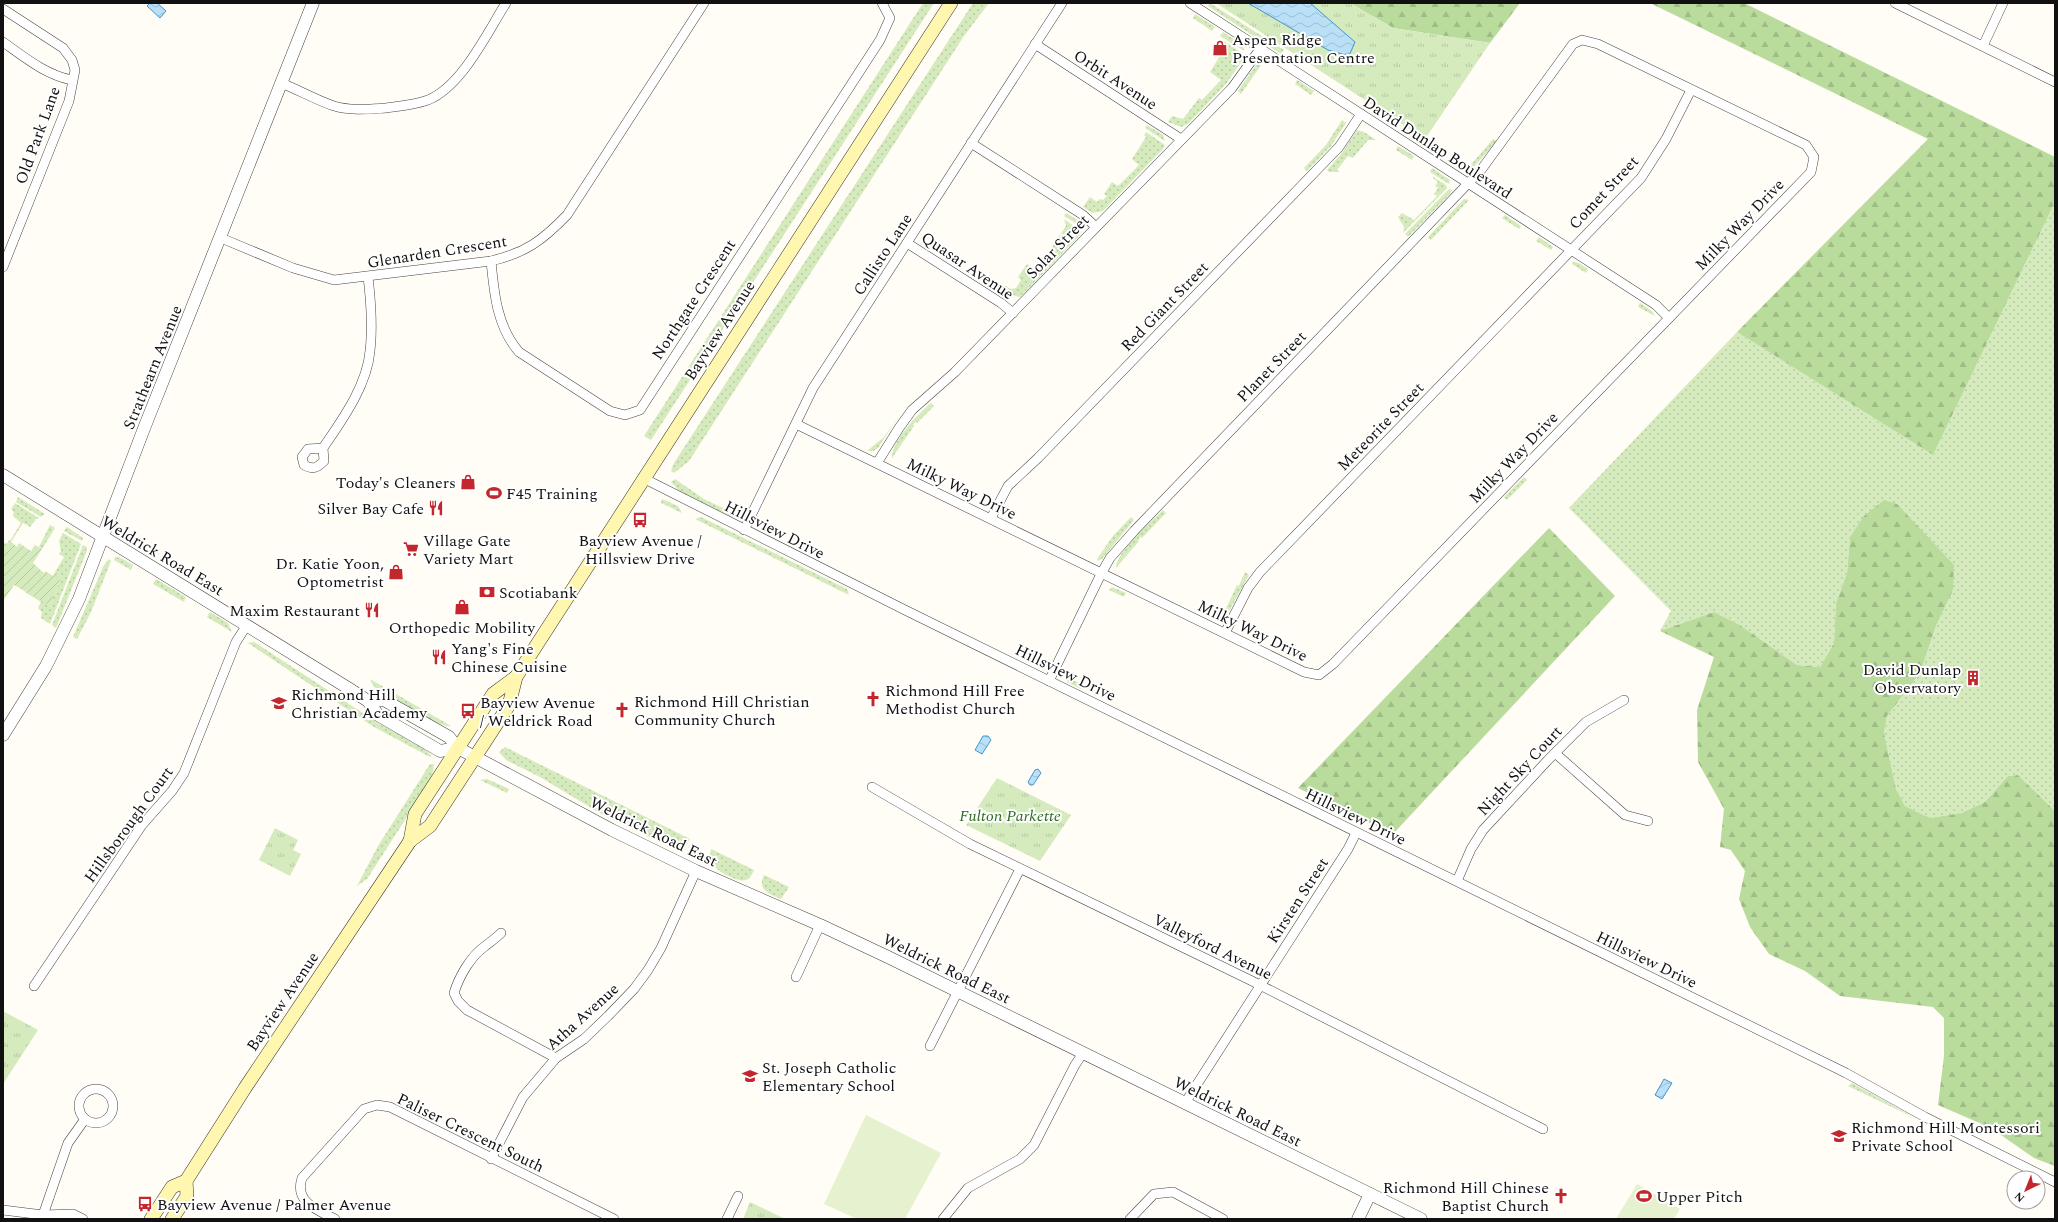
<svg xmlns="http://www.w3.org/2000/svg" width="2058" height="1222" viewBox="0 0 2058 1222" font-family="Spectral,serif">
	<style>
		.grass { fill: url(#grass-dots) }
		.forest { fill: url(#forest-firs) }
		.park { fill: url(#park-tufts) }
		.garden { fill: url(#garden-furrows) }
		.pitch { fill: #e6f2cf }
		.water { fill: url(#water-waves); stroke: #3f96cf }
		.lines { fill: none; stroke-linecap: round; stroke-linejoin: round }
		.minor-casing { stroke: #444; stroke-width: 10 }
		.tertiary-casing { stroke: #444; stroke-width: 13 }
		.secondary-casing { stroke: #333; stroke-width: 14 }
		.minor { stroke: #fff; stroke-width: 9 }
		.tertiary { stroke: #fff; stroke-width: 12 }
		.secondary { stroke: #fff6b0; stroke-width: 13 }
		.labels { text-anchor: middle; stroke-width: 4; stroke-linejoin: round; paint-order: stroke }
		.poi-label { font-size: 16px; fill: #111; stroke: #fff; text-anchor: start }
		.street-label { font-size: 16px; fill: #111; stroke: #fff }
		.park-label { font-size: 16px; font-style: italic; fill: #2f6b1f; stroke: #fff }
	</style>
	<defs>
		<pattern id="grass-dots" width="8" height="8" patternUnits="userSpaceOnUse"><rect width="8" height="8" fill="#d5ebbd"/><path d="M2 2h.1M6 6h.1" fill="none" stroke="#b6c8a1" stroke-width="1.8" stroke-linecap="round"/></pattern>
		<pattern id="forest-firs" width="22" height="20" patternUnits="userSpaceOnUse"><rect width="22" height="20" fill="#b9dc9c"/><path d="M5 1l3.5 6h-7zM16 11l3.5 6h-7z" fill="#9ebc85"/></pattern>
		<pattern id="park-tufts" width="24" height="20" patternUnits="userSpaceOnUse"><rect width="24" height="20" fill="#d5ebbd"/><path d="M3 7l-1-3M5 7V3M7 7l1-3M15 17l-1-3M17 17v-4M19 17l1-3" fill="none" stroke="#b6c8a1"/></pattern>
		<pattern id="garden-furrows" width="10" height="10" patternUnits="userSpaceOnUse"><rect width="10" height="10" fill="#d5ebbd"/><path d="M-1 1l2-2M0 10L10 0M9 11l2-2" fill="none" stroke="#b6c8a1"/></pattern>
		<pattern id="water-waves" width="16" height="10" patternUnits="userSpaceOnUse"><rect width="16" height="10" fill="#b9e0f7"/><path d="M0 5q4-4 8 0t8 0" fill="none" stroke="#9ebfd3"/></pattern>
	</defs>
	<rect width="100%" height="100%" fill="#fffdf5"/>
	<g class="grass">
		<polygon points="923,3 934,3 651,440 644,436"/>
		<polygon points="973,3 989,3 964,36 689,461 674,473 671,471 674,463"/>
		<polygon points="1210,3 1284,50 1281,54 1208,6"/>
		<polygon points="1195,14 1215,27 1212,31 1193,18"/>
		<polygon points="1223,32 1241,44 1245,50 1243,50 1220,36"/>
		<polygon points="1222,40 1242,53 1244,58 1226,84 1188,124 1181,127 1168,122 1172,116 1183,119 1199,98 1202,100 1221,80 1210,72 1223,51 1219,48"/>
		<polygon points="1256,65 1261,65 1241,94 1238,91"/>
		<polygon points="1297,80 1314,91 1311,95 1295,84"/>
		<polygon points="1342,120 1346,123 1331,146 1307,171 1304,168 1326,145"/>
		<polygon points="1147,125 1163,135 1165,141 1145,128"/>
		<polygon points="1357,130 1364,132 1376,140 1368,140 1353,158 1348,156 1337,170 1340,172 1329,172 1327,170 1341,154"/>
		<polygon points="1146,132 1165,145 1163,149 1103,211 1093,213 1083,207 1090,197 1097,202 1100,199 1103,200 1107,196 1104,194 1112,182 1118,186 1139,165 1132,159 1146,137 1144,135"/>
		<polygon points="1493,139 1497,141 1473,168 1469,167"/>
		<polygon points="1398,146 1414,156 1412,160 1396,150"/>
		<polygon points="1432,168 1450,180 1449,184 1430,172"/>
		<polygon points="1433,177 1446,185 1447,188 1403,233 1404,227 1398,217 1402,213 1414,220 1437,196 1434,194 1438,188 1435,186 1438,182 1433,178"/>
		<polygon points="1449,189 1452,190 1449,195 1408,237 1405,234"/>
		<polygon points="1464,199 1469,200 1431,240 1428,237"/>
		<polygon points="2055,202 2055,811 2018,775 2008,776 1985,802 1961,813 1930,818 1905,806 1896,789 1884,733 1887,716 1920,673 1936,626 1953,590 1850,537 1847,573 1836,603 1834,643 1820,667 1797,665 1740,625 1714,612 1660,631 1671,611 1569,508 1737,332 1933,455"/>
		<polygon points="1066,213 1079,221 1082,227 1064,216"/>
		<polygon points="1505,215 1521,226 1519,229 1502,218"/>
		<polygon points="1064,219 1082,232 1079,236 1020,297 1015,296 1002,288 1004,285 1011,289 1016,288 1021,280 1018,277 1027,264 1036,271 1056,250 1052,247 1066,226"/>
		<polygon points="1539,237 1553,247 1551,250 1536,241"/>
		<polygon points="1573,262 1579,263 1588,269 1586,273 1572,264"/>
		<polygon points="1640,303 1652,311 1655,316 1638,307"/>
		<path d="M931,403L934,406L917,423L915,422L913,425L914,426L892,458C891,441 919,413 931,403Z"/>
		<polygon points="898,417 878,448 873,451 867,451 884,437"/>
		<polygon points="1524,477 1527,480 1507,500 1504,497"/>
		<polygon points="675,479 704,499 739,516 739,518 730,516 680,492 671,482"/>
		<polygon points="18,497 45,514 41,517 16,502"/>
		<polygon points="662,499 678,506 682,513 661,503"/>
		<polygon points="15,503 39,518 36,519 30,527 23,523 11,542 10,541 21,523 13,516 14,512 11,509"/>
		<path d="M1163,510L1166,513L1142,538L1140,537L1138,540L1139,541L1116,568C1116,552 1151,522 1163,510Z"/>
		<polygon points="701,517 847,589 849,595 695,519"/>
		<polygon points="1131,517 1134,520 1103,558 1098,561 1097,559 1113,536"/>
		<polygon points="50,525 55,528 42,549 39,547"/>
		<polygon points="67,527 83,538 82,541 64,531"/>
		<polygon points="63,533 81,544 50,624 41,618 42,612 38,608 41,602 25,592 26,590 50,606 62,576 55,572 64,557 59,554 61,551 59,541"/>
		<polygon points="83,545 87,547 86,553 56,628 52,625"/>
		<polygon points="115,557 121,558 133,565 131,570 114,560"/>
		<polygon points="109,559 111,561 91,612 77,639 73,637 104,565"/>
		<polygon points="1245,572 1249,575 1227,615 1222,621 1221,619 1237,585 1239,586"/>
		<polygon points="156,579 186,597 184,602 153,584"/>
		<polygon points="1112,587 1126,593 1124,597 1109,590"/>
		<polygon points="210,612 228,623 232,632 207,617"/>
		<polygon points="254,642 378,723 423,748 432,756 430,757 374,727 248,643"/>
		<polygon points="1067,677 1083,685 1081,689 1067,682"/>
		<path d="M370,679L451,726C439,728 388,698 377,689C374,687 371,682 370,679Z"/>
		<polygon points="505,747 690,839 686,846 680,849 670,847 603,815 540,777 506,760 499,752"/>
		<polygon points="430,764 434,764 432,778 367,879 357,886 378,846"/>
		<polygon points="487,779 509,789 507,793 480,780"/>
		<path d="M711,849L754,870C752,874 751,878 746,880C737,883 712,869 709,860Z"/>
		<path d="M764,875L789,887L781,899C769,894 757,890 764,875Z"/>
		<polygon points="1852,1083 1917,1119 1848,1086"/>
	</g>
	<g class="forest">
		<polygon points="1350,3 1520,3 1490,43 1393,28"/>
		<polygon points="1650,3 1744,3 2055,157 2055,202 1933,455 1737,332 1928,139"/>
		<polygon points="1884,500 1897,504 1954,565 1953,590 1936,626 1920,673 1887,716 1884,733 1896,789 1905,806 1930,818 1961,813 1985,802 2008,776 2018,775 2055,811 2055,1166 2034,1158 1991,1128 1938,1105 1944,1056 1944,1018 1933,1007 1840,996 1805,971 1769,954 1750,927 1739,899 1745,871 1731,850 1720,847 1724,809 1698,762 1697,710 1714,657 1660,631 1714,612 1740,625 1797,665 1820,667 1834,643 1836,603 1847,573 1850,537 1864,516"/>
		<polygon points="1549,528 1615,596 1393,834 1298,788"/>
	</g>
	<g class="park">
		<polygon points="1216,3 1350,3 1393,28 1490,43 1425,139"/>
		<polygon points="997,778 1071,815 1040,861 966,825"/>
		<polygon points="275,828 298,840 293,850 301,854 290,876 259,860"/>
		<polygon points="3,1011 38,1030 3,1084"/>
		<polygon points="750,1202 785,1219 743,1219"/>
	</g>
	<polygon class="garden" points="9,540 17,547 19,543 31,551 35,545 42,549 33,563 44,573 45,571 53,576 55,572 62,576 50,606 14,585 3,601 3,542 7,544"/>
	<g class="pitch">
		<polygon points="866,1115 941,1153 905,1219 857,1219 824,1204"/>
		<polygon points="1637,1184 1680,1209 1674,1219 1616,1219"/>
	</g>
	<g class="water">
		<polygon points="150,3 157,3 166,11 160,18 147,6"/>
		<polygon points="1248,3 1310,3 1355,42 1349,56 1328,50"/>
		<polygon points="983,736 988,736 991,740 982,754 975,750"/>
		<polygon points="1038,769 1041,773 1033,785 1030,785 1028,782 1035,770"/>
		<polygon points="1664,1079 1672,1083 1662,1099 1655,1095"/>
	</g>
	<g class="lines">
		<defs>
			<g id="minor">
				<polyline points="1190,3 1656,305 1669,318"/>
				<polyline points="1895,3 2055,82"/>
				<polyline points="3,9 63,48 72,60 75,70 69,101 3,267"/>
				<path d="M3,42C24,57 46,75 72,80"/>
				<polyline points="1035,44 1181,139"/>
				<polyline points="1983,46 2003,3"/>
				<path d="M281,83C299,90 316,100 334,106C351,111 369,109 386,108C401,106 414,105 428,100C462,86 487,33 506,3"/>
				<polyline points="971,143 1083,215 1096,227"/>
				<path d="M221,238L293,268L334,280L491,261C525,253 542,241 567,215L704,3"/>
				<polyline points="907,243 1001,303 1013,313"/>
				<path d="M491,261C494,293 497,327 519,352L610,411L625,415L640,410L880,40L890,18L882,3"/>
				<polyline points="796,424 1304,672 1319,675 1333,664 1811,172 1814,157 1806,145 1598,44 1582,40 1573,44 1481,170 1134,531 1110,558 1101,574 1049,681"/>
				<path d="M323,448L324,461C317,468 313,470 304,465L302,457L308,449L323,448C342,420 367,386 370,351C373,326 371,302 368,277"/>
				<polyline points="877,463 899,428 912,410 955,372 1232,88 1260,49"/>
				<polyline points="643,478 905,610 1846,1073 1925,1117 2055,1182"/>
				<polyline points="991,518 1008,486 1038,458 1339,147 1361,114"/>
				<polyline points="744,530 813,388 1062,3"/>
				<polyline points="1225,633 1248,588 1260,572 1641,178 1666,139 1691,90"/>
				<polyline points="1555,753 1625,815 1648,821"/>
				<polyline points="872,787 970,844 1250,980 1543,1129"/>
				<polyline points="1457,881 1471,849 1483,830 1547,761 1586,722 1624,700"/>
				<path d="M501,933C495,939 490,942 484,947C470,957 459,977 454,993L458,1001L467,1010L556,1058"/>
				<polyline points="796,977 820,925"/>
				<polyline points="34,986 142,825 172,791 184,773 236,642 247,625"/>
				<polyline points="930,1046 1020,869"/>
				<circle cx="96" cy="1106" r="17"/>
				<polyline points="1185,1103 1348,849 1356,833"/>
				<polyline points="491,1159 523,1097 556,1058 584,1039 608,1016 634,989 648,970 661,948 696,871"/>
				<polyline points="3,1210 43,1215 73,1214 83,1219"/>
				<polyline points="43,1215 68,1143 85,1119"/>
				<path d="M335,1219C317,1210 294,1202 302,1178L364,1109L377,1105L390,1107L614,1219"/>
				<polyline points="727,1219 738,1196"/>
				<polyline points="943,1219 968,1188 1020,1159 1034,1145 1075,1065 1083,1053"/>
				<polyline points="1130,1219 1154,1194 1173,1192 1223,1219"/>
			</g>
			<g id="tertiary">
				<polyline points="3,475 348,688 368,701 378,715 440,751 458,748"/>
				<polyline points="368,701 384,700 449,737 458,748 612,830 696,871 820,925 888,957 1421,1219"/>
				<polyline points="3,735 46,666 79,599 143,431 313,3"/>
				<polyline points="1358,1219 1370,1194"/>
			</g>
			<g id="secondary">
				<polyline points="410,841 415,814 493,694 516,677"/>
				<polyline points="151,1219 172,1187 186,1181 245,1088 410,841 430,826 509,705 516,677 951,3"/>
				<polyline points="172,1219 187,1196 186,1181"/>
			</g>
		</defs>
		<use href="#minor" class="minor-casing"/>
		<use href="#tertiary" class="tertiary-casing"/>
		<use href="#secondary" class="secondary-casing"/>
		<use href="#minor" class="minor"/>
		<use href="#tertiary" class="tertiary"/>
		<use href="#secondary" class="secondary"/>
	</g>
	<defs>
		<symbol id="shop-bare" viewBox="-9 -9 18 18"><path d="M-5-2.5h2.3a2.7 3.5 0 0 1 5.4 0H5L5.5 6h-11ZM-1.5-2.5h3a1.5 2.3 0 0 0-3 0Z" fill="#c4262e" stroke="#fff" stroke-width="2.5" paint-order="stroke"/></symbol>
		<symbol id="stadium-bare" viewBox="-9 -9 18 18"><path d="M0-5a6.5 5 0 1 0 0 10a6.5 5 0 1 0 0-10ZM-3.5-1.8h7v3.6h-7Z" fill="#c4262e" stroke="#fff" stroke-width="2.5" paint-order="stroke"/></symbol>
		<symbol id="restaurant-bare" viewBox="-9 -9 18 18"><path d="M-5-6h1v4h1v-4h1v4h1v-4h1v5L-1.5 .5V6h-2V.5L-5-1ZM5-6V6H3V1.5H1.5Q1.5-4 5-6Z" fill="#c4262e" stroke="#fff" stroke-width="2.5" paint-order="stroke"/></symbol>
		<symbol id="bus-bare" viewBox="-9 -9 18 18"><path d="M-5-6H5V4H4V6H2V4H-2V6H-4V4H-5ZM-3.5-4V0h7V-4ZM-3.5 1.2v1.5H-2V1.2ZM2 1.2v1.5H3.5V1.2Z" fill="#c4262e" stroke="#fff" stroke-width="2.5" paint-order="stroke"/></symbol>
		<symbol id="supermarket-bare" viewBox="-9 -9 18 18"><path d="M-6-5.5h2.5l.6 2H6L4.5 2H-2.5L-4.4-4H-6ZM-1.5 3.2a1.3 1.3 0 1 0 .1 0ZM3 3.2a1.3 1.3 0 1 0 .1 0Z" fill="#c4262e" stroke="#fff" stroke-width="2.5" paint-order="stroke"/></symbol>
		<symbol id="bank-bare" viewBox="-9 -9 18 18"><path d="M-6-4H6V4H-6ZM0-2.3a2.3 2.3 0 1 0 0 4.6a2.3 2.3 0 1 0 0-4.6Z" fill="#c4262e" stroke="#fff" stroke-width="2.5" paint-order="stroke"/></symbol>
		<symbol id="building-bare" viewBox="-9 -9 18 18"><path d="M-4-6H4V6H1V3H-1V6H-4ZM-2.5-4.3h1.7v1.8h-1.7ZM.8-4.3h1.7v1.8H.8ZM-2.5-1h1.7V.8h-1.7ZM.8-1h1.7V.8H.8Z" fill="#c4262e" stroke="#fff" stroke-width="2.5" paint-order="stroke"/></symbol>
		<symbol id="church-bare" viewBox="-9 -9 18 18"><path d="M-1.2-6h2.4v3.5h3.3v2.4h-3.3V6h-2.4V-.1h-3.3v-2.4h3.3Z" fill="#c4262e" stroke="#fff" stroke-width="2.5" paint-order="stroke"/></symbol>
		<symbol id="school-bare" viewBox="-9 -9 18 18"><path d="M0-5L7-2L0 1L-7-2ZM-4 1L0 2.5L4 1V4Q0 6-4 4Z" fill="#c4262e" stroke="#fff" stroke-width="2.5" paint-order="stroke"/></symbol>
	</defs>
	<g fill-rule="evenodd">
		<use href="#shop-bare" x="1209" y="37" width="22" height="22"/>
		<use href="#shop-bare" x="457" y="471" width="22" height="22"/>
		<use href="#stadium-bare" x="483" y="482" width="22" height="22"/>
		<use href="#restaurant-bare" x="425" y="497" width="22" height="22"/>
		<use href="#bus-bare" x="629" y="509" width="22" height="22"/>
		<use href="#supermarket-bare" x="400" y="538" width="22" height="22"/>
		<use href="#shop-bare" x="385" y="561" width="22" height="22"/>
		<use href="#bank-bare" x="476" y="581" width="22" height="22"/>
		<use href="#shop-bare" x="451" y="596" width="22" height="22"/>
		<use href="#restaurant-bare" x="361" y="599" width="22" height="22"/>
		<use href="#restaurant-bare" x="428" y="646" width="22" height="22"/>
		<use href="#building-bare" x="1962" y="667" width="22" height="22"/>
		<use href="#church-bare" x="862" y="688" width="22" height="22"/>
		<use href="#school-bare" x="268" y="692" width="22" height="22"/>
		<use href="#church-bare" x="611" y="699" width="22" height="22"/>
		<use href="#bus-bare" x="457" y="700" width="22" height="22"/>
		<use href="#school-bare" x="739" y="1065" width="22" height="22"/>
		<use href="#school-bare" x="1828" y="1125" width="22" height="22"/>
		<use href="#church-bare" x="1550" y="1185" width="22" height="22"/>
		<use href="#stadium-bare" x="1633" y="1185" width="22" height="22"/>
		<use href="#bus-bare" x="134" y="1193" width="22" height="22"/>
	</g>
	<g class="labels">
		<g class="poi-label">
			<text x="1232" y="45">Aspen Ridge<tspan x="1232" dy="18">Presentation Centre</tspan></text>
			<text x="456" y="488" text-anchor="end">Today's Cleaners</text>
			<text x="506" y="499">F45 Training</text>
			<text x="424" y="514" text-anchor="end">Silver Bay Cafe</text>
			<text x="423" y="546">Village Gate<tspan x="423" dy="18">Variety Mart</tspan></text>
			<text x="640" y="546" text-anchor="middle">Bayview Avenue /<tspan x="640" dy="18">Hillsview Drive</tspan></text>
			<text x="384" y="569" text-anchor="end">Dr. Katie Yoon,<tspan x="384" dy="18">Optometrist</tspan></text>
			<text x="499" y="598">Scotiabank</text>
			<text x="360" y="616" text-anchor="end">Maxim Restaurant</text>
			<text x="462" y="633" text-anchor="middle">Orthopedic Mobility</text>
			<text x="451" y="654">Yang's Fine<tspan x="451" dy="18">Chinese Cuisine</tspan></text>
			<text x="1961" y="675" text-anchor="end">David Dunlap<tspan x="1961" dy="18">Observatory</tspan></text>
			<text x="885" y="696">Richmond Hill Free<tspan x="885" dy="18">Methodist Church</tspan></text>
			<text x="291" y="700">Richmond Hill<tspan x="291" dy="18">Christian Academy</tspan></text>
			<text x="634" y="707">Richmond Hill Christian<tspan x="634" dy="18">Community Church</tspan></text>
			<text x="480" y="708">Bayview Avenue<tspan x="480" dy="18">/ Weldrick Road</tspan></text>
			<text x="762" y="1073">St. Joseph Catholic<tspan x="762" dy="18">Elementary School</tspan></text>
			<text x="1851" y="1133">Richmond Hill Montessori<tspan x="1851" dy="18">Private School</tspan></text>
			<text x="1549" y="1193" text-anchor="end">Richmond Hill Chinese<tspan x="1549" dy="18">Baptist Church</tspan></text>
			<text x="1656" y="1202">Upper Pitch</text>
			<text x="157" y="1210">Bayview Avenue / Palmer Avenue</text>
		</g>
		<g class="street-label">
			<text transform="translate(1116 79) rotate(33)" y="6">Orbit Avenue</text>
			<text transform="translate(37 135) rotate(-70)" y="6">Old Park Lane</text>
			<text transform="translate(1438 147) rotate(33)" y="6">David Dunlap Boulevard</text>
			<text transform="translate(1603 192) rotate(-47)" y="6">Comet Street</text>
			<text transform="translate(1739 224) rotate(-46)" y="6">Milky Way Drive</text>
			<text transform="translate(1057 246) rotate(-46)" y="6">Solar Street</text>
			<text transform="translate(437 251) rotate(-9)" y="6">Glenarden Crescent</text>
			<text transform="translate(882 254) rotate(-57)" y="6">Callisto Lane</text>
			<text transform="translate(968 265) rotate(34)" y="6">Quasar Avenue</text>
			<text transform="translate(693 299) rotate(-57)" y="6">Northgate Crescent</text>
			<text transform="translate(1164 306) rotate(-46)" y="6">Red Giant Street</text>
			<text transform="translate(719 330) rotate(-57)" y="6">Bayview Avenue</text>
			<text transform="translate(1271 366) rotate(-46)" y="6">Planet Street</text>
			<text transform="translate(152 367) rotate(-68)" y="6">Strathearn Avenue</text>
			<text transform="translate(1380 426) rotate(-46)" y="6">Meteorite Street</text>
			<text transform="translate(1513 457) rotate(-46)" y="6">Milky Way Drive</text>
			<text transform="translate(962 488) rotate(26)" y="6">Milky Way Drive</text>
			<text transform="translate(775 529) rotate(27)" y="6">Hillsview Drive</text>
			<text transform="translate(163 555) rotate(31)" y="6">Weldrick Road East</text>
			<text transform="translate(1253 630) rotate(26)" y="6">Milky Way Drive</text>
			<text transform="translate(1066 672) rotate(26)" y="6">Hillsview Drive</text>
			<text transform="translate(1519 770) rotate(-47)" y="6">Night Sky Court</text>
			<text transform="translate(1356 816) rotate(26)" y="6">Hillsview Drive</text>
			<text transform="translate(128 824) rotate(-54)" y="6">Hillsborough Court</text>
			<text transform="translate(654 831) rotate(26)" y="6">Weldrick Road East</text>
			<text transform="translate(1297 900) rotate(-57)" y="6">Kirsten Street</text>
			<text transform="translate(1213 946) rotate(26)" y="6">Valleyford Avenue</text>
			<text transform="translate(1647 959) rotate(26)" y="6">Hillsview Drive</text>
			<text transform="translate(947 968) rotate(26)" y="6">Weldrick Road East</text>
			<text transform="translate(282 1001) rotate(-56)" y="6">Bayview Avenue</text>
			<text transform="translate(582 1016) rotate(-42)" y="6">Atha Avenue</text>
			<text transform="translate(1238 1111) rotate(26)" y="6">Weldrick Road East</text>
			<text transform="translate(471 1132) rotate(26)" y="6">Paliser Crescent South</text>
		</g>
		<g class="park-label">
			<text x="1010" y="821">Fulton Parkette</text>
		</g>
	</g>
	<rect width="2058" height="1222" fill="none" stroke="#111111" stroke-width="8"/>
	<g transform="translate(2026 1190) rotate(223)"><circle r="19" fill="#ffffff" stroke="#a0a0a0"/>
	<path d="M0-3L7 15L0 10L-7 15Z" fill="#c4262e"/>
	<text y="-6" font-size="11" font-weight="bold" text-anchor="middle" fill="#111111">N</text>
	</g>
</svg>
